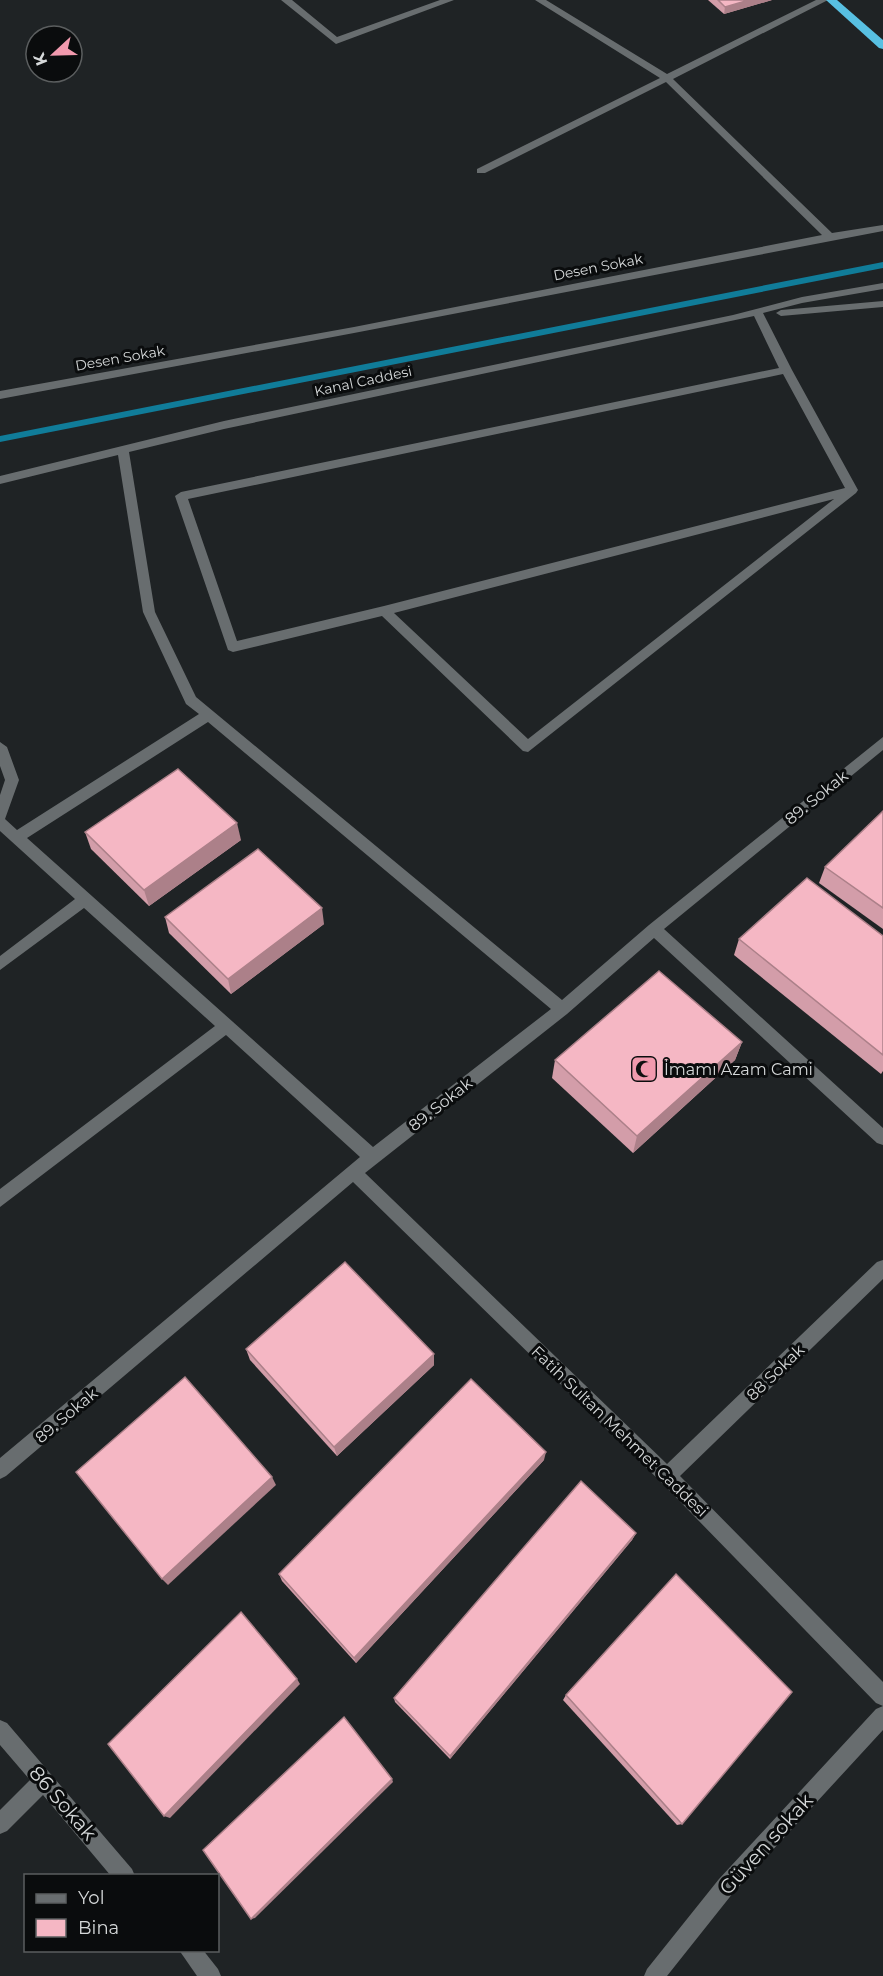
<svg xmlns="http://www.w3.org/2000/svg" width="883" height="1976" viewBox="0 0 883 1976" font-family="Montserrat,sans-serif">
	<style>
		.lines { fill: none; stroke-linecap: round; stroke-linejoin: round }
		.stream { fill: #107c99; fill-rule: evenodd }
		.minor { fill: #686d6f; fill-rule: evenodd }
		.highway { fill: #58c0e2; fill-rule: evenodd }
		.wall { fill: #d39da9 }
		.shaded-wall { fill: #ac8089 }
		.building { fill: #f5b7c4; stroke: #ac8089; stroke-width: 1.5 }
		.labels { text-anchor: middle; stroke-width: 6; stroke-linejoin: round; paint-order: stroke }
		.far-street-label { font-size: 14px; fill: #d5d8d9; stroke: #0a0c0d }
		.street-label { font-size: 16px; fill: #d5d8d9; stroke: #0a0c0d }
		.poi-label { font-size: 16px; fill: #d5d8d9; stroke: #0a0c0d; text-anchor: start }
		.near-street-label { font-size: 20px; fill: #d5d8d9; stroke: #0a0c0d }
	</style>
	<rect width="100%" height="100%" fill="#1f2325"/>
	<g class="lines">
		<polygon class="stream" points="883,262 883,268 0,442 0,436"/>
		<g class="minor">
			<polygon points="281,0 292,0 337,37 440,0 454,0 336,44"/>
			<polygon points="535,0 546,0 667,74 816,0 828,0 673,79 832,233 883,225 883,231 354,333 0,399 0,391 354,327 822,235 666,82 485,173 477,173 477,169 660,78"/>
			<path d="M883,283V289L802,303L763,313L792,370L858,490L856,493L528,752L523,751L382,616L233,652L228,650L175,496L181,492L779,368L754,316L224,429L129,452L155,612L196,697L562,1000L649,925L883,737V750L664,929L883,1128V1145L877,1143L654,938L567,1014L365,1173L667,1464L877,1262L883,1260V1279L680,1476L883,1682V1706L876,1703L661,1482L353,1182L6,1476L0,1479V1458L360,1157L226,1035L0,1207V1189L215,1026L84,908L0,970V956L75,899L0,831V795L5,780L0,766V742L7,747L19,780L5,819L17,830L199,714L186,704L143,612L118,455L0,484V476L224,421L733,315L802,297ZM783,374L845,488L384,606L237,641L188,499ZM834,499L528,739L394,613ZM208,722L551,1009L373,1147L27,838Z"/>
			<polygon points="883,301 883,307 781,316 776,313 781,310"/>
			<polygon points="883,1706 883,1730 733,1893 667,1976 644,1976 647,1969 719,1879 876,1709"/>
			<polygon points="0,1720 7,1723 132,1869 135,1876 111,1876 43,1795 7,1831 0,1834 0,1810 30,1780 0,1745"/>
			<polygon points="179,1950 203,1950 218,1969 221,1976 197,1976"/>
		</g>
		<polygon class="highway" points="826,0 837,0 883,40 883,49 879,48"/>
	</g>
	<g class="wall">
		<polygon points="708,0 772,0 724,14"/>
		<polygon points="883,811 883,929 819,883 825,867"/>
		<polygon points="85,832 241,840 149,906 91,849"/>
		<polygon points="165,917 324,924 231,994 169,933"/>
		<polygon points="883,936 883,1071 881,1074 734,955 739,939"/>
		<polygon points="742,1042 735,1060 633,1153 552,1078 555,1060"/>
		<polygon points="246,1349 434,1365 337,1456 250,1360"/>
		<polygon points="544,1460 356,1663 282,1581 279,1574"/>
		<polygon points="636,1533 632,1540 450,1759 395,1702 394,1698"/>
		<polygon points="566,1695 682,1824 677,1825 563,1700"/>
	</g>
	<g class="shaded-wall">
		<polygon points="749,0 772,0 724,14 725,7"/>
		<polygon points="237,823 241,840 149,906 144,890"/>
		<polygon points="322,908 324,924 231,994 228,979"/>
		<polygon points="742,1042 735,1060 633,1153 637,1136"/>
		<polygon points="434,1354 434,1365 337,1456 334,1447"/>
		<polygon points="546,1452 544,1460 356,1663 354,1658"/>
		<polygon points="272,1477 276,1485 168,1585 162,1579"/>
		<polygon points="636,1533 632,1540 450,1759 450,1756"/>
		<polygon points="297,1679 300,1684 170,1818 164,1816"/>
		<polygon points="392,1779 393,1782 255,1918 251,1919"/>
	</g>
	<g class="building">
		<polygon points="718,0 749,0 725,7"/>
		<polygon points="178,769 237,823 144,890 85,832"/>
		<polygon points="883,811 883,908 825,867"/>
		<polygon points="258,849 322,908 228,979 165,917"/>
		<polygon points="807,878 883,936 883,1055 739,939"/>
		<polygon points="659,971 742,1042 637,1136 555,1060"/>
		<polygon points="345,1262 434,1354 334,1447 246,1349"/>
		<polygon points="185,1377 272,1477 162,1579 76,1472"/>
		<polygon points="471,1379 546,1452 354,1658 279,1574"/>
		<polygon points="581,1481 636,1533 450,1756 394,1698"/>
		<polygon points="676,1574 792,1692 682,1824 566,1695"/>
		<polygon points="241,1612 297,1679 164,1816 108,1744"/>
		<polygon points="344,1717 392,1779 251,1919 203,1850"/>
	</g>
	<defs>
		<symbol id="mosque-square" viewBox="-11 -11 22 22"><rect x="-9" y="-9" width="18" height="18" rx="4" fill="#f29aae" stroke="#0a0c0d"/><path d="M3.5-4.9A6 6 0 1 0 3.5 4.9A5 5 0 1 1 3.5-4.9Z" fill="#111"/></symbol>
	</defs>
	<g fill-rule="evenodd">
		<use href="#mosque-square" x="629" y="1054" width="30" height="30"/>
	</g>
	<g class="labels">
		<g class="far-street-label">
			<text transform="translate(598 267) rotate(-11)" y="5">Desen Sokak</text>
			<text transform="translate(120 358) rotate(-10)" y="5">Desen Sokak</text>
			<text transform="translate(363 381) rotate(-12)" y="5">Kanal Caddesi</text>
		</g>
		<g class="street-label">
			<text transform="translate(816 797) rotate(-39)" y="6">89. Sokak</text>
			<text transform="translate(440 1104) rotate(-38)" y="6">89. Sokak</text>
			<text transform="translate(775 1372) rotate(-44)" y="6">88 Sokak</text>
			<text transform="translate(66 1415) rotate(-40)" y="6">89. Sokak</text>
			<text transform="translate(620 1431) rotate(44)" y="6">Fatih Sultan Mehmet Caddesi</text>
		</g>
		<g class="poi-label">
			<text x="664" y="1075">İmamı Azam Cami</text>
		</g>
		<g class="near-street-label">
			<text transform="translate(63 1803) rotate(49)" y="7">86 Sokak</text>
			<text transform="translate(766 1844) rotate(-48)" y="7">Güven sokak</text>
		</g>
	</g>
	<rect x="24" y="1874" width="195" height="78" fill="#0a0c0d" stroke="#5b5e5f" stroke-width="1.5"/>
	<rect x="36" y="1894" width="30" height="9" fill="#686d6f" stroke="#5b5e5f" stroke-width="1.5"/>
	<text x="78" y="1904" font-size="18" fill="#d5d8d9">Yol</text>
	<rect x="36" y="1919" width="30" height="18" fill="#f5b7c4" stroke="#5b5e5f" stroke-width="1.5"/>
	<text x="78" y="1934" font-size="18" fill="#d5d8d9">Bina</text>
	<g transform="translate(54 54) rotate(248)"><circle r="28" fill="#0a0c0d" stroke="#5b5e5f" stroke-width="1.5"/>
	<path d="M0-4.5L10 22L0 15L-10 22Z" fill="#f29aae"/>
	<text y="-9" font-size="16" font-weight="bold" text-anchor="middle" fill="#d5d8d9">K</text>
	</g>
</svg>
